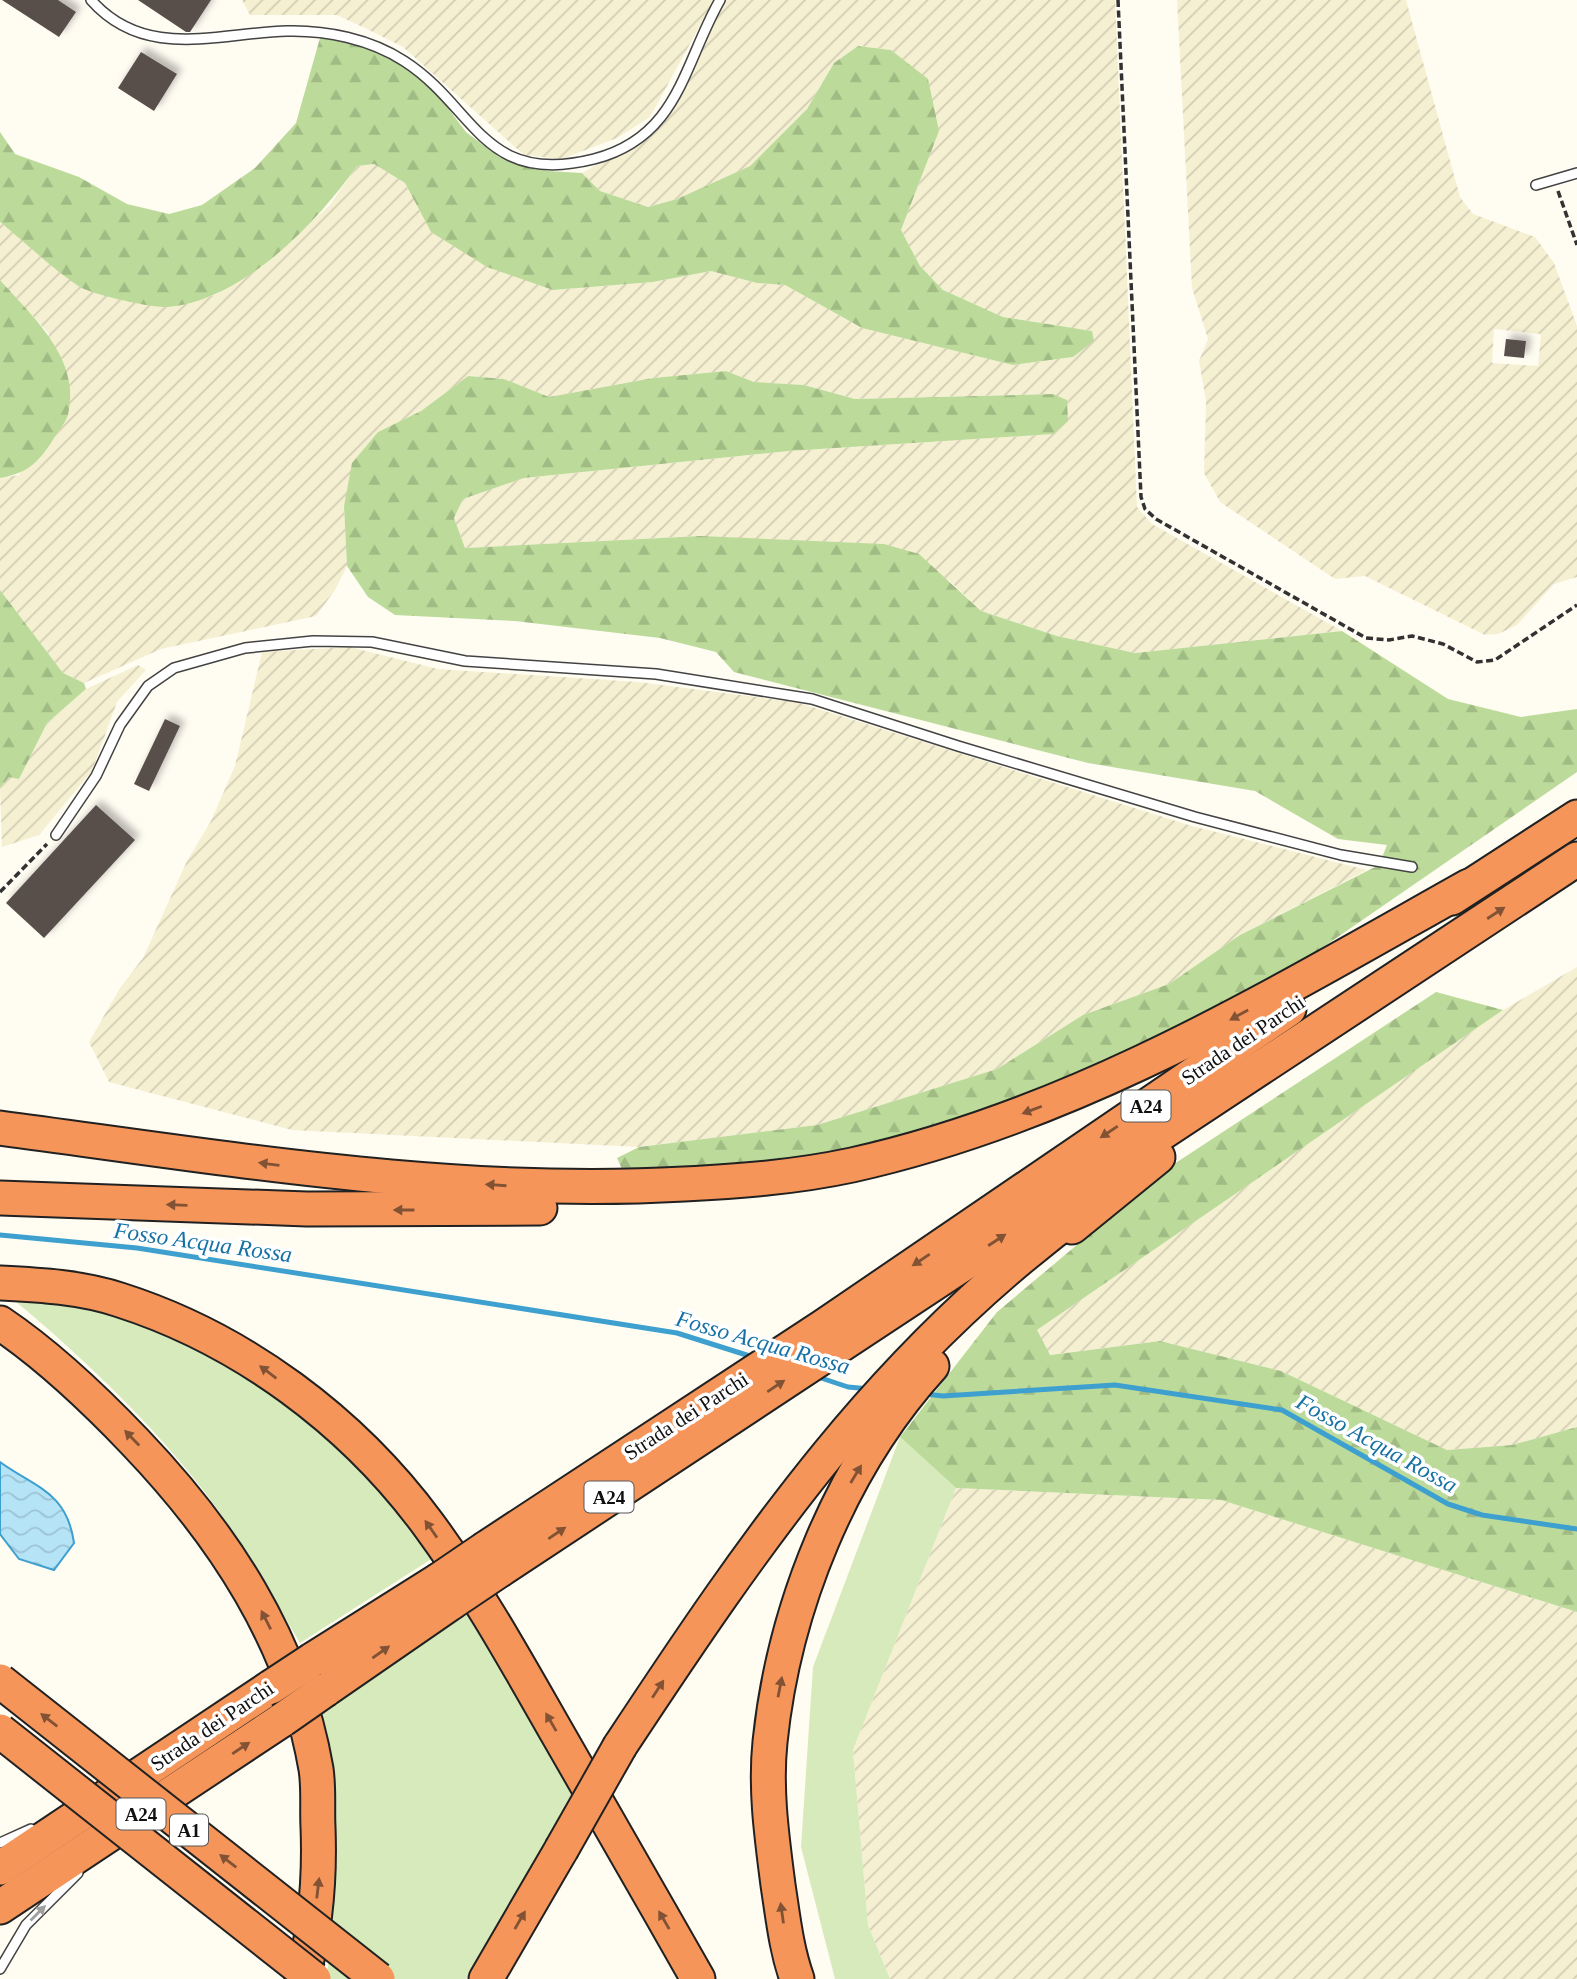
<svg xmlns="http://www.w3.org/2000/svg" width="1577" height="1979" viewBox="0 0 1577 1979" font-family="'Times New Roman',serif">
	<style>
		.farmland { fill: url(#farmland-furrows); fill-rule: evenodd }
		.grass { fill: #d7eabb }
		.forest { fill: url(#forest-firs) }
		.water { fill: url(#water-waves); stroke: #3da0cf; stroke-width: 2 }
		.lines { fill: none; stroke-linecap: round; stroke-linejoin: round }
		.stream { stroke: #3da0cf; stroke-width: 5 }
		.building { fill: #59504c; filter: url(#shadow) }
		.service-casing { stroke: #434343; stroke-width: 12 }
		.motorway-casing { stroke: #212121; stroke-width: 37 }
		.path { stroke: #323232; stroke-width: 3.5; stroke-dasharray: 7 3.5; stroke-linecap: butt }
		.service { stroke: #fff; stroke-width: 9 }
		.motorway { stroke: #f5955a; stroke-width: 33 }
		.motorway-bridge-casing { stroke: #212121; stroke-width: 37; stroke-linecap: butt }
		.motorway-bridge { stroke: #f5955a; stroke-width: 33 }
		.oneway { fill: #825235 }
		.oneway2 { fill: #9f9f9f }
		.labels { text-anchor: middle; stroke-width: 7; stroke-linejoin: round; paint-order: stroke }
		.shield { fill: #fff; stroke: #585858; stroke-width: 2 }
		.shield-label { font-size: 19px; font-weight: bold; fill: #101010 }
		.street-label { font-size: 21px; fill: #101010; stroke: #fff }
		.water-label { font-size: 23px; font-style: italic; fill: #1671a4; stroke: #fff }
	</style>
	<defs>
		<pattern id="farmland-furrows" width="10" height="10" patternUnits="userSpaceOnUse" patternTransform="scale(1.75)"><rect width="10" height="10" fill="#f6f0d2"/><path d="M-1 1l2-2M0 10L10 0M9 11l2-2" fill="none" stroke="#d2cdb3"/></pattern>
		<pattern id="forest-firs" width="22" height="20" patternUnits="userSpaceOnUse" patternTransform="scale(1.75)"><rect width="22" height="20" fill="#bcdb9a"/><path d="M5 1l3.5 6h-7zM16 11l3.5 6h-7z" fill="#a1bb84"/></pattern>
		<pattern id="water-waves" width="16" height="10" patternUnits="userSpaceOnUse" patternTransform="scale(1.75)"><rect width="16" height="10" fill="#b6e4f7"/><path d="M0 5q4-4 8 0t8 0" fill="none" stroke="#9bc3d3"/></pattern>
		<filter id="shadow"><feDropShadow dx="5" dy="-5" stdDeviation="3.5" flood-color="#0004"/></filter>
	</defs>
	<rect width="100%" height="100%" fill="#fffcf2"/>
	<g class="farmland">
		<polygon points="242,0 714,0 650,117 617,138 562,159 524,155 403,47 371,31 337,15 250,15"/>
		<polygon points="725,0 1115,0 1137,507 1152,524 1342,631 1135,653 1057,636 981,611 949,580 700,536 465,548 454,518 463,499 524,478 789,451 1052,434 1053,394 855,399 804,385 754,382 726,371 653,378 549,397 504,379 468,376 421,411 378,432 344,506 347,566 335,590 316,616 161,649 84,683 63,673 0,590 0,478 19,475 49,334 0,280 0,222 83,288 167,307 215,295 268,261 329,206 357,166 374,164 405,183 431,232 553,290 653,282 711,271 757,283 785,285 862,328 1013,365 1073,357 1092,331 1003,317 943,290 920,266 901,230 939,131 891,50 858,46 834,63 807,109 750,166 677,199 648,207 600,191 582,173 657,129 679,100 704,38"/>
		<path d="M1177,0H1406L1460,197L1473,214L1535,237L1554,263L1577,326V577L1554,584L1517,625L1498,634L1485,635L1365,576L1335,579L1220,502L1204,473L1206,401L1199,361L1208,339L1192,288ZM1494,329L1541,334L1538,366L1492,363Z"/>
		<polygon points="350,647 438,669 638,682 796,702 1192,826 1367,870 1240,935 1169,984 1083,1015 997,1069 817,1125 639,1147 292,1130 109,1082 89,1042 120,988 143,958 187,861 210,823 235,766 262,652"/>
		<polygon points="138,665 146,670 117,702 92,771 39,835 2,847 0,788 9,777 19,778 47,723 86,689"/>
		<polygon points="1577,967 1577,1427 1512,1445 1447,1450 1281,1371 1160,1341 1049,1355 1037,1330 1503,1010"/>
		<polygon points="956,1488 1221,1500 1577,1612 1577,1979 890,1979 868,1925 853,1750"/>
	</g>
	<g class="grass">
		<path d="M8,1295C150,1304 269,1373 366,1475C391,1500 411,1531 433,1558L300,1643C269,1591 240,1537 203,1490C147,1418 78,1353 8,1295Z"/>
		<polygon points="900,1437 956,1488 853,1750 868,1925 890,1979 835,1979 801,1847 813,1667"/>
		<polygon points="468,1614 576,1792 466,1979 324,1979 328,1968 334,1839 314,1715"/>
	</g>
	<g class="forest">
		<path d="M320,38L361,45L404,67L435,91L466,132L499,157L548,171L582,173L600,191L648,207L677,199L750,166L807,109L834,63L858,46L891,50L928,79L939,131L901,230L920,266L943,290L1003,317L1092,331L1094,341L1073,357L1013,365L862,328L785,285L757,283L711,271L653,282L553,290L487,267L431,232L405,183L374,164L357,166C316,224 243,300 168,307C151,308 101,296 84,289C65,280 20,238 0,222V132L15,154L79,177L127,204L169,214L202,205L255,168L296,123Z"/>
		<path d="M0,280C33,317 82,360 68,415C65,424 56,434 51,443C37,464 25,474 0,478Z"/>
		<polygon points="726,371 754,382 804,385 855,399 1053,394 1067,400 1068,421 1053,434 789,451 524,478 463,499 454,518 465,548 700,536 884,544 919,554 981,611 1057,636 1135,653 1342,631 1448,699 1521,717 1577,709 1577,772 1284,974 1208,1015 1028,1097 884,1142 741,1169 626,1178 617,1158 639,1147 817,1125 997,1069 1083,1015 1169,984 1240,935 1379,865 1387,845 1338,839 1255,791 1088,763 734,672 716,652 660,638 515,621 395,615 368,597 347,566 344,506 352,463 378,432 421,411 468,376 504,379 549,397 653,378"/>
		<polygon points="0,590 63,673 84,683 86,689 47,723 19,779 9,777 0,788"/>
		<polygon points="1436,992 1503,1010 1037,1330 1050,1355 1160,1341 1281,1371 1447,1450 1512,1445 1577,1427 1577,1612 1221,1500 956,1488 900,1437 997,1312 1171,1166"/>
	</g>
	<path class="water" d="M0,1462C36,1488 67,1492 74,1543L54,1570L19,1559L0,1534Z"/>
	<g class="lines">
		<g class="stream">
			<polyline points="0,1235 137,1248 677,1333 756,1358"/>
			<polyline points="815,1376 848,1387 870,1389"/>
			<polyline points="925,1394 943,1396 1115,1385 1282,1410 1448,1504 1482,1515 1577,1529"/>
		</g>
	</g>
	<g class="building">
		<polygon points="2,0 58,0 76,12 59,37"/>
		<polygon points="138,0 211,0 190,32 186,32"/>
		<polygon points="141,52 177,74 154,111 118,88"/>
		<polygon points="1506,339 1526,341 1524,358 1504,356"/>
		<polygon points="165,719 180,726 149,791 134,784"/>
		<polygon points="96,805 135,840 44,938 6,903"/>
	</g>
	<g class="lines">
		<defs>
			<g id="service">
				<path d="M91,0C145,61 218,33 287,31C326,30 370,39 404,61C476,107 482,187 594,159C679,137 683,65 720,0"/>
				<polyline points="1536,185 1577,173"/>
				<polyline points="56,835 96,776 120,725 148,686 174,668 245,648 313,641 372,642 465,661 656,674 812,699 958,746 1195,817 1341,855 1412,867"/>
				<polyline points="0,1843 31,1829"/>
				<polyline points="0,1969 26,1925 78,1873"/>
			</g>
			<g id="motorway">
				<polyline points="1452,898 1577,817"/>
				<path d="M0,1128C227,1158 454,1197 684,1184C741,1181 796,1177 852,1165C1077,1115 1271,997 1469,886"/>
				<polyline points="0,1198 307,1209 540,1208"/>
				<polyline points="1072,1227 1158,1157"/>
				<path d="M0,1283C40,1285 81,1287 120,1300C242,1339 352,1421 428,1524C476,1589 516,1661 556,1731C603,1813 651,1896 698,1979"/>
				<path d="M0,1323C49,1356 94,1399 135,1442C223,1534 294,1641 316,1769C319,1788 317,1808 318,1827C320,1879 316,1929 302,1979"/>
				<polyline points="486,1548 824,1326 1289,1009"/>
				<polyline points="500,1570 1577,859"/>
				<polyline points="312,1660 439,1580"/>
				<polyline points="325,1690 451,1603"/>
				<path d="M620,1746C756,1540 883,1354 1086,1207"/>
				<polyline points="0,1868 271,1687"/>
				<polyline points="0,1907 282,1720"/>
				<polyline points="486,1979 561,1850"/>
				<path d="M797,1979C786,1948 783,1917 778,1885C772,1838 765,1790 770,1742C784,1607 841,1466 932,1366"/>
			</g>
		</defs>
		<use href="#service" class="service-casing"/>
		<use href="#motorway" class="motorway-casing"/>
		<g class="path">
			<polyline points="1118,0 1141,497 1145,509 1156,519 1366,638 1389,640 1412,636 1443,644 1477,662 1495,660 1577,605"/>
			<polyline points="1558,191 1577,245"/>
			<polyline points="0,892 47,844"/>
		</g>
		<use href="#service" class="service"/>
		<use href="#motorway" class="motorway"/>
		<defs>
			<g id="motorway-bridge">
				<polyline points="439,1580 486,1548"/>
				<polyline points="451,1603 500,1570"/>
				<polyline points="0,1681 378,1979"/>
				<polyline points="271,1687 312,1660"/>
				<polyline points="282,1720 325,1690"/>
				<polyline points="0,1731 314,1979"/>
				<polyline points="561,1850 620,1746"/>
			</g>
		</defs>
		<use href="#motorway-bridge" class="motorway-bridge-casing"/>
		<use href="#motorway-bridge" class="motorway-bridge"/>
	</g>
	<defs><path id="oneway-solid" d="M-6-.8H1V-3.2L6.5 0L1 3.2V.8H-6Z" transform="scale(1.75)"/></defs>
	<g class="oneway">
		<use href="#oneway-solid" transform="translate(1496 913) rotate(-33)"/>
		<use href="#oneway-solid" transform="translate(1239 1015) rotate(151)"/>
		<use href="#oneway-solid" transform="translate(1032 1110) rotate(159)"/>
		<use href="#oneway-solid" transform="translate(1109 1132) rotate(146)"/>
		<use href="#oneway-solid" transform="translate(269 1164) rotate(-173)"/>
		<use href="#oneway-solid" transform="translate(496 1185) rotate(-176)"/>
		<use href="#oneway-solid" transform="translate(177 1205) rotate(-178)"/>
		<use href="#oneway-solid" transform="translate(404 1210) rotate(-180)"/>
		<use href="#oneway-solid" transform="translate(997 1240) rotate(-33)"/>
		<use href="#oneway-solid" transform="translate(921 1260) rotate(146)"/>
		<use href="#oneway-solid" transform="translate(268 1372) rotate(-143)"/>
		<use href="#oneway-solid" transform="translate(776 1386) rotate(-34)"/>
		<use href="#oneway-solid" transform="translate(132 1438) rotate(-134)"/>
		<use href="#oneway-solid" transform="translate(856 1474) rotate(-59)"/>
		<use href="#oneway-solid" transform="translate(431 1529) rotate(-125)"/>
		<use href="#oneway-solid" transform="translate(557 1533) rotate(-34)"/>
		<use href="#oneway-solid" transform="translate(266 1620) rotate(-117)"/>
		<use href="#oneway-solid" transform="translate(381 1652) rotate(-35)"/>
		<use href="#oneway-solid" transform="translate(780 1687) rotate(-79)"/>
		<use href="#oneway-solid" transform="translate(658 1689) rotate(-57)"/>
		<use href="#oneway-solid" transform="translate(49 1720) rotate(-142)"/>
		<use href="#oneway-solid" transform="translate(551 1722) rotate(-120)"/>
		<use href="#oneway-solid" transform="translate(241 1748) rotate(-34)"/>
		<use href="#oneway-solid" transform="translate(228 1861) rotate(-142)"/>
		<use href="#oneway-solid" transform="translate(318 1888) rotate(-83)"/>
		<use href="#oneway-solid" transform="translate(782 1913) rotate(-98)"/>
		<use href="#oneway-solid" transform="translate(520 1920) rotate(-60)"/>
		<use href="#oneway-solid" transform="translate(664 1920) rotate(-120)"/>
	</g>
	<use class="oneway2" href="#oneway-solid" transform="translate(38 1913) rotate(-45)"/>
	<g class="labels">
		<g class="shield">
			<rect x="1121.5" y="1090.5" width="49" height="31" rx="5"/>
			<rect x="584.5" y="1481.5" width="49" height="31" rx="5"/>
			<rect x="116.5" y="1798.5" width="49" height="31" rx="5"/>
			<rect x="170" y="1814.5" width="38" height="31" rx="5"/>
		</g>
		<g class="shield-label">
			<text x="1146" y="1113">A24</text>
			<text x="609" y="1504">A24</text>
			<text x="141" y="1821">A24</text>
			<text x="189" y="1837">A1</text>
		</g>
		<g class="street-label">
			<text transform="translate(1243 1040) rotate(-34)" y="7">Strada dei Parchi</text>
			<text transform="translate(686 1416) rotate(-33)" y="7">Strada dei Parchi</text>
			<text transform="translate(212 1726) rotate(-34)" y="7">Strada dei Parchi</text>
		</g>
		<g class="water-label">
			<text transform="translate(203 1242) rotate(8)" y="8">Fosso Acqua Rossa</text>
			<text transform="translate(763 1342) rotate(16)" y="8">Fosso Acqua Rossa</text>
			<text transform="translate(1377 1443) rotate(29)" y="8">Fosso Acqua Rossa</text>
		</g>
	</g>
</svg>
